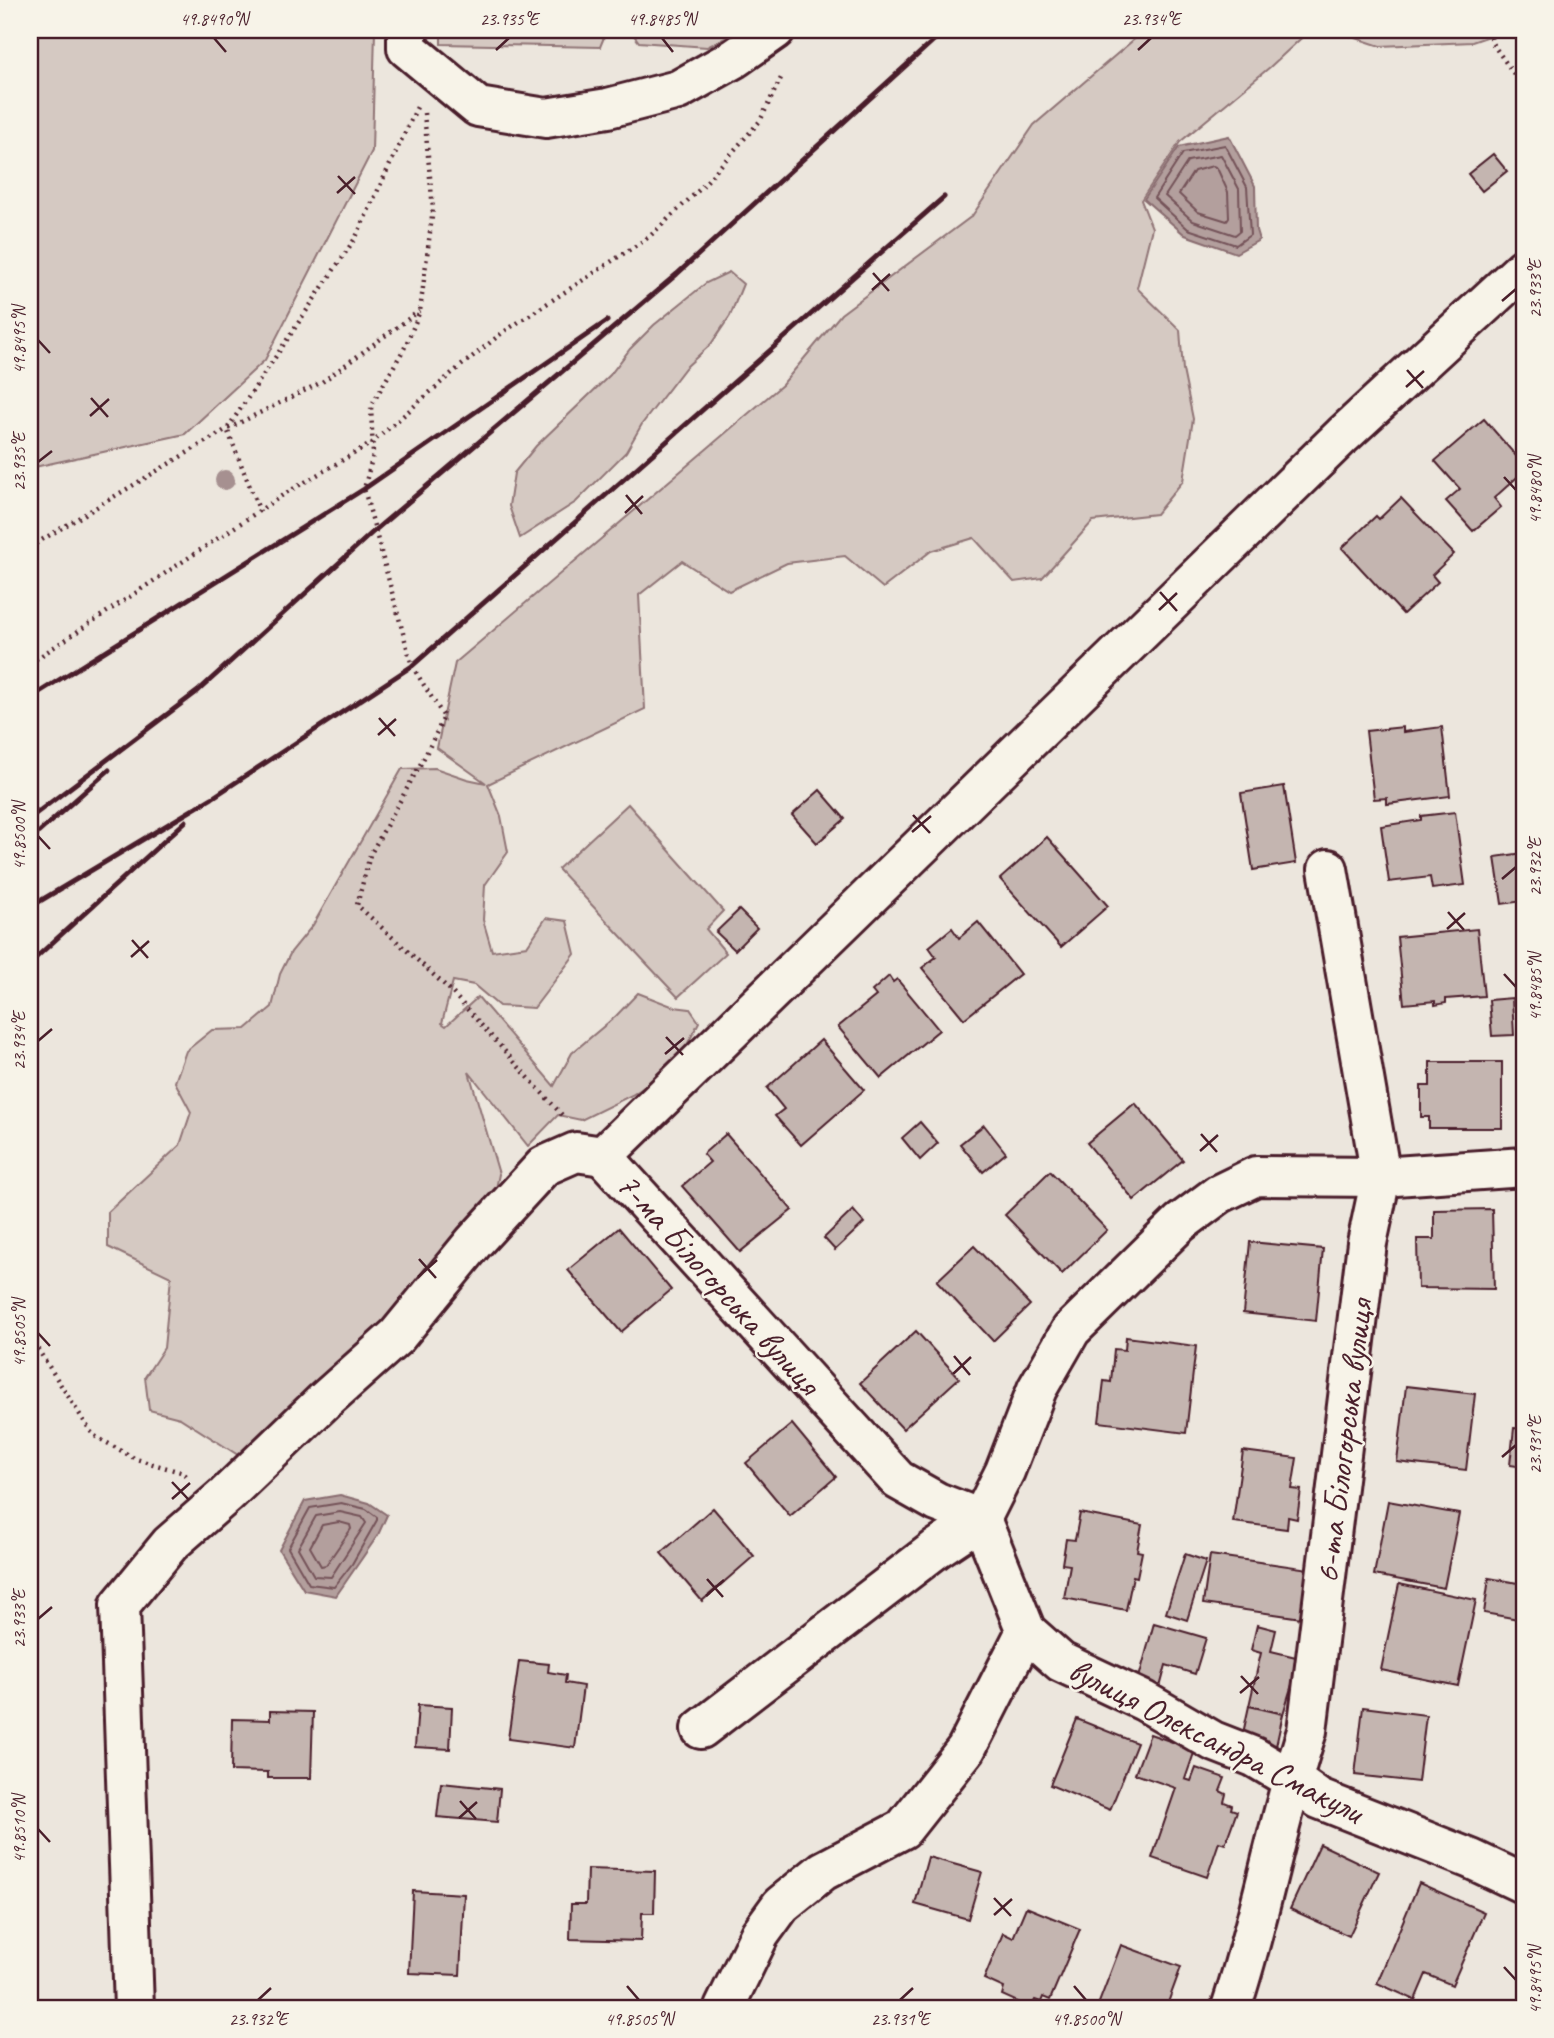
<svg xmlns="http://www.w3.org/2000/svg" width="1554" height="2038" viewBox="0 0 1554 2038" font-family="Caveat,sans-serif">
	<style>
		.green { fill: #d5c9c2; stroke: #907476; stroke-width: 2 }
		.water { fill: #b39f9d; stroke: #896c6f; stroke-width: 2 }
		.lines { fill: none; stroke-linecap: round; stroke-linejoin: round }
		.shore { stroke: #745259; stroke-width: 2 }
		.building { fill: #c4b5b0; stroke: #4a1f2b; stroke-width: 2 }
		.minor-casing { stroke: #4a1f2b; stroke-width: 44 }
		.path { stroke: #4a1f2b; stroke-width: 4.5; stroke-dasharray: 2 5; stroke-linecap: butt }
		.minor { stroke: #f7f3e8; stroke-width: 38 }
		.rail { stroke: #4a1f2b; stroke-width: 5 }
		.tree { fill: #a69090 }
		.ticks { fill: none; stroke: #4a1f2b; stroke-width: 2.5 }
		.labels { text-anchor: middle; stroke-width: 5; stroke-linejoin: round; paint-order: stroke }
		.street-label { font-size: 35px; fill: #4a1f2b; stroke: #f7f3e8 }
		.neatline { fill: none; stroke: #4a1f2b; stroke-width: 2.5 }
		.ticks-label { font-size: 18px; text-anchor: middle; fill: #4a1f2b }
	</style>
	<rect width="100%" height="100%" fill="#ece6dd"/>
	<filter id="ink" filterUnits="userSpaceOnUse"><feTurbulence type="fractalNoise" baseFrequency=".0143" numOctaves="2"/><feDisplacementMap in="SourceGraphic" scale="14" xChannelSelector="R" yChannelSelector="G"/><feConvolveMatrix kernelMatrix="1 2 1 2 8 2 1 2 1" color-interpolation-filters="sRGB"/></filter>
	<g filter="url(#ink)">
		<g class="green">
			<polygon points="30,30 375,30 372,151 265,360 185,434 30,468"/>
			<polygon points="441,30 607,30 600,47 441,44"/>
			<polygon points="630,30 742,30 707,47 639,42"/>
			<polygon points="1145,30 1310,30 1270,67 1180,142 1141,200 1152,228 1137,288 1180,330 1183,370 1193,419 1183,481 1156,514 1093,521 1042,578 1014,582 974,538 931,551 883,588 845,556 787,563 729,591 682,561 639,595 645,709 488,784 501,816 508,852 485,885 483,920 492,951 527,946 546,918 567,921 575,954 534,1008 499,1006 474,985 453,981 442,1023 446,1026 478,997 554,1086 572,1053 616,1016 638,993 674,1007 690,1009 699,1022 687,1045 663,1075 632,1095 581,1120 558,1115 528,1146 469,1072 499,1174 492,1208 383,1328 238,1455 180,1418 149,1410 145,1377 164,1348 171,1277 108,1247 108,1212 180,1145 191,1112 175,1082 186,1051 212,1030 246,1029 272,1007 280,974 291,952 313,925 402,769 435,768 467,779 486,783 437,748 455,663 782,385 841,314 972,216 1034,125"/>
			<polygon points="1332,30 1507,30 1472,42 1380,46"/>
			<polygon points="729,272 743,284 730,316 711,344 685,368 642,424 626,452 576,502 520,538 509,506 514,473 536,446 610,375 630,349 654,325 706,283"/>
			<polygon points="628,804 723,911 706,929 726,953 678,997 558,869"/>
		</g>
		<g class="water">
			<polygon points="1229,136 1255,186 1256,230 1259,240 1236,253 1185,235 1144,199 1179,147"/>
			<polygon points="340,1495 369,1503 387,1515 378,1535 336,1596 304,1590 279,1550 305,1501"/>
		</g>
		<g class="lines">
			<g class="shore">
				<polygon points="1225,145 1247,187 1250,235 1236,245 1188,229 1154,198 1183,153"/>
				<polygon points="1221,155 1239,189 1240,231 1235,235 1193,221 1165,196 1188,161"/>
				<polygon points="1213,166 1217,168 1228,192 1229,218 1227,221 1198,212 1179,194 1194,171"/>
				<polygon points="341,1503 366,1509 377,1517 377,1520 352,1564 334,1587 309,1584 288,1548 310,1508"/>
				<polygon points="340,1512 362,1517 366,1523 331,1577 314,1576 298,1548 316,1516"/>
				<polygon points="339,1522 350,1525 351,1529 326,1565 321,1566 310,1547 322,1525"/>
			</g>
		</g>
		<g class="building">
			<polygon points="1493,154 1507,171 1482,191 1468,174"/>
			<polygon points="1484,419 1524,465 1524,471 1494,498 1501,507 1473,531 1446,501 1460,489 1435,461"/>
			<polygon points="1401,498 1454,554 1432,575 1438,582 1403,614 1342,548 1376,516 1379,519"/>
			<polygon points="1403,727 1403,732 1442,727 1450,796 1387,804 1387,798 1374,799 1366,731"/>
			<polygon points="1284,786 1296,863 1253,870 1241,793"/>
			<polygon points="820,790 845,819 817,843 792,815"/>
			<polygon points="1455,812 1465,885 1432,889 1430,877 1389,882 1381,826 1421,820 1421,816"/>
			<polygon points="1047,837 1108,906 1061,947 1000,879"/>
			<polygon points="1524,853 1524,901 1502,904 1495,857"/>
			<polygon points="739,910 757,928 735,950 716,932"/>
			<polygon points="978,922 1020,974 964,1019 922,968 936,957 929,947 952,928 959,938"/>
			<polygon points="1477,929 1484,996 1446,999 1446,1003 1435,1005 1435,1001 1404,1004 1397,937"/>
			<polygon points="889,976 893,982 897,979 939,1030 881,1078 838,1027 876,996 872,991"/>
			<polygon points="1512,998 1514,1035 1492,1036 1489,1000"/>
			<polygon points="821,1040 864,1090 801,1145 775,1116 784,1109 767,1088"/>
			<polygon points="1430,1062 1502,1062 1502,1128 1429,1128 1429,1117 1421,1117 1421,1086 1430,1086"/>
			<polygon points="1135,1103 1183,1160 1134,1200 1087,1143"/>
			<polygon points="920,1122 938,1143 920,1160 902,1138"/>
			<polygon points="984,1125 1006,1153 983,1172 960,1144"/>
			<polygon points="726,1134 792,1210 740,1252 682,1186 710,1162 703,1154"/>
			<polygon points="1050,1171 1107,1230 1062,1274 1005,1215"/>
			<polygon points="1492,1209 1494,1289 1418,1288 1417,1239 1434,1239 1434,1210"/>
			<polygon points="853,1210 864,1223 835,1250 824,1238"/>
			<polygon points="619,1228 671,1290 621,1332 568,1270"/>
			<polygon points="1250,1242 1323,1249 1316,1321 1243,1313"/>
			<polygon points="974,1246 1030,1305 993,1341 937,1281"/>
			<polygon points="916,1331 959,1378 903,1429 860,1383"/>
			<polygon points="1126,1337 1196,1346 1186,1433 1099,1422 1104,1381 1111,1382 1114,1349 1125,1350"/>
			<polygon points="1406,1386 1475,1394 1466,1470 1397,1462"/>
			<polygon points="792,1424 836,1477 790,1516 746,1463"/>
			<polygon points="1514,1428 1524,1429 1524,1467 1510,1465"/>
			<polygon points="1243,1451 1297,1458 1292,1489 1301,1490 1297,1519 1288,1517 1287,1529 1233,1522"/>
			<polygon points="1388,1501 1459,1514 1444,1588 1374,1575"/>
			<polygon points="713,1508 754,1556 702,1601 661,1553"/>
			<polygon points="1080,1513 1142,1525 1137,1551 1142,1552 1137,1577 1133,1576 1126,1610 1064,1598 1070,1565 1062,1564 1066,1539 1075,1540"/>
			<polygon points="1185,1554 1206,1561 1187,1620 1166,1613"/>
			<polygon points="1210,1555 1309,1569 1302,1618 1203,1604"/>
			<polygon points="1489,1578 1524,1584 1524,1620 1484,1613"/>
			<polygon points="1399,1584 1476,1600 1458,1686 1381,1670"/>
			<polygon points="1154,1623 1206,1638 1195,1674 1166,1665 1159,1691 1137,1685"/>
			<polygon points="1257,1625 1276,1630 1271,1651 1300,1658 1283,1714 1249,1706 1261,1653 1251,1650"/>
			<polygon points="519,1661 549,1664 548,1672 566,1675 565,1683 583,1686 575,1748 508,1739"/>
			<polygon points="418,1705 452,1707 450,1749 415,1747"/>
			<polygon points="1249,1706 1283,1714 1276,1746 1242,1738"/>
			<polygon points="1363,1707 1426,1715 1418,1782 1355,1775"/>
			<polygon points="270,1711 313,1712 311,1778 268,1778 268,1772 231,1771 232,1719 270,1720"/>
			<polygon points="1077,1719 1137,1743 1110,1810 1050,1785"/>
			<polygon points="1150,1734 1195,1750 1185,1779 1191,1781 1196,1768 1225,1778 1220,1791 1226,1794 1224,1802 1232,1805 1231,1809 1237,1811 1225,1844 1219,1842 1207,1877 1152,1858 1176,1788 1135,1774"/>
			<polygon points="441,1783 500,1789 497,1822 437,1817"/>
			<polygon points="1320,1844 1379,1872 1349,1936 1290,1909"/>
			<polygon points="928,1857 982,1872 968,1919 915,1904"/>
			<polygon points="587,1869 655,1871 654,1913 642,1913 641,1941 570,1939 571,1904 586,1904"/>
			<polygon points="1419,1883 1484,1912 1452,1985 1426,1974 1415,2000 1377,1983"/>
			<polygon points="413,1891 464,1894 460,1975 409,1973"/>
			<polygon points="1026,1907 1080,1929 1050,2000 1043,1997 1041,2002 1035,2000 1031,2008 1002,1995 1004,1988 984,1979 1003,1933 1013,1938"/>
			<polygon points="1121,1945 1181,1967 1166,2008 1097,2008"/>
		</g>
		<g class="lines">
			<defs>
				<g id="minor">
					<polyline points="407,30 407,48 478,107 546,118 608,108 678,90 735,58 775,30"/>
					<polyline points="981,1519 937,1502 898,1480 603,1156 1343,435 1524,268"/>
					<polyline points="981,1519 1026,1631 1061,1662 1144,1701 1213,1741 1254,1757 1291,1779 1319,1799 1471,1859 1524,1884"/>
					<polyline points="701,1729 936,1549 981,1519 1005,1471 1037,1389 1071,1330 1180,1223 1219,1194 1256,1176 1381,1177 1524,1167"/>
					<polyline points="134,2008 120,1605 170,1544 226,1495 324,1401 397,1336 474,1242 544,1166 576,1152 603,1156"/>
					<polyline points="724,2008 760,1934 781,1905 823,1871 903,1829 966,1749 1026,1631"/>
					<path d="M1231,2008C1261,1918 1277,1822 1307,1731L1367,1243L1381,1177L1328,869"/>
				</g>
			</defs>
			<use href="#minor" class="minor-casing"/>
			<g class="path">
				<polyline points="1490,30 1492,43 1524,88"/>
				<polyline points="424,113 433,209 420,311 405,347 371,406 373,455 364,489 412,666 444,717 425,756 370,855 357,905 449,989 562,1115"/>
				<polyline points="260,512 227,429 356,237 417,107"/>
				<polyline points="30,547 227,429 322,382 419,311"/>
				<polyline points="30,663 286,493 372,443 452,373 502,333 649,237 700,189 760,121 782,76"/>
				<polyline points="30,1337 93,1435 136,1459 184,1473 187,1477"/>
			</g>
			<use href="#minor" class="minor"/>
			<g class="rail">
				<polyline points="30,698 364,489 607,321"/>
				<polyline points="30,818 198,691 374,531 677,274 945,30"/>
				<polyline points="30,840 109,770"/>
				<polyline points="30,907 212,798 412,666 944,197"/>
				<polyline points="30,963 186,821"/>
			</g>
		</g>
		<circle class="tree" cx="225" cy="480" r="10"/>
	</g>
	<path class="ticks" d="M214,38L226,52M662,38L673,52M496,50L509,38M1138,50L1151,38M338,176L355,194M337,193L355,177M873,273L889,291M872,290L890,274M1502,301L1516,289M38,340L50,353M1407,370L1423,388M1406,387L1424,371M91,398L108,417M90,416L109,399M38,462L52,451M1504,477L1516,490M626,495L642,514M625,513L643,496M1160,592L1177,611M1159,610L1177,593M379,718L395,736M378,735L396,719M913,815L930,833M912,832L931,816M38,836L50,849M1502,879L1516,867M1448,912L1464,930M1447,929L1465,913M132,940L148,958M131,957L149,941M1504,974L1516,987M666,1037L683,1055M38,1041L52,1029M665,1054L684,1038M1201,1134L1217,1152M1200,1151L1218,1135M419,1259L436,1278M418,1277L437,1260M38,1333L50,1346M954,1356L970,1375M953,1374L971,1357M1502,1457L1516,1445M172,1482L189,1500M172,1499L190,1483M707,1579L723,1597M706,1596L724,1580M38,1619L52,1607M1241,1676L1258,1694M1240,1693L1259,1677M460,1801L476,1819M459,1818L477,1802M38,1829L50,1842M994,1898L1011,1916M994,1915L1012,1899M1504,1967L1516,1980M627,1986L639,2000M1074,1986L1086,2000M258,2000L271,1988M900,2000L913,1988"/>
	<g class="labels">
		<g class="street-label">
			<text transform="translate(719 1283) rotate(48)" y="12">7-ма Білогорська вулиця</text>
			<text transform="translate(1343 1441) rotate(-83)" y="12">6-та Білогорська вулиця</text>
			<text transform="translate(1216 1740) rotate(27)" y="12">вулиця Олександра Смакули</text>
		</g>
	</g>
	<rect width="1554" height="2038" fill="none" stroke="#f7f3e8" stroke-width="77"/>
	<rect x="38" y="38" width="1478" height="1962" class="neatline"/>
	<g class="ticks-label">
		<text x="214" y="25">49.8490°N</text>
		<text x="509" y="25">23.935°E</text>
		<text x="662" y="25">49.8485°N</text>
		<text x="1151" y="25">23.934°E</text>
		<text transform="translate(1535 289) rotate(-90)" y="6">23.933°E</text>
		<text transform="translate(19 340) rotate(-90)" y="6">49.8495°N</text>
		<text transform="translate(19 462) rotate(-90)" y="6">23.935°E</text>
		<text transform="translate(1535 490) rotate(-90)" y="6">49.8480°N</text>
		<text transform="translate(19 836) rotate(-90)" y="6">49.8500°N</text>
		<text transform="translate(1535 867) rotate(-90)" y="6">23.932°E</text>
		<text transform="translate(1535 987) rotate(-90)" y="6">49.8485°N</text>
		<text transform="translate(19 1041) rotate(-90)" y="6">23.934°E</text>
		<text transform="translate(19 1333) rotate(-90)" y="6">49.8505°N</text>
		<text transform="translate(1535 1445) rotate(-90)" y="6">23.931°E</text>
		<text transform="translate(19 1619) rotate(-90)" y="6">23.933°E</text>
		<text transform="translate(19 1829) rotate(-90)" y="6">49.8510°N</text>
		<text transform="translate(1535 1980) rotate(-90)" y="6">49.8495°N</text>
		<text x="258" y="2025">23.932°E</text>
		<text x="639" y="2025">49.8505°N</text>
		<text x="900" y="2025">23.931°E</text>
		<text x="1086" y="2025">49.8500°N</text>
	</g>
</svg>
